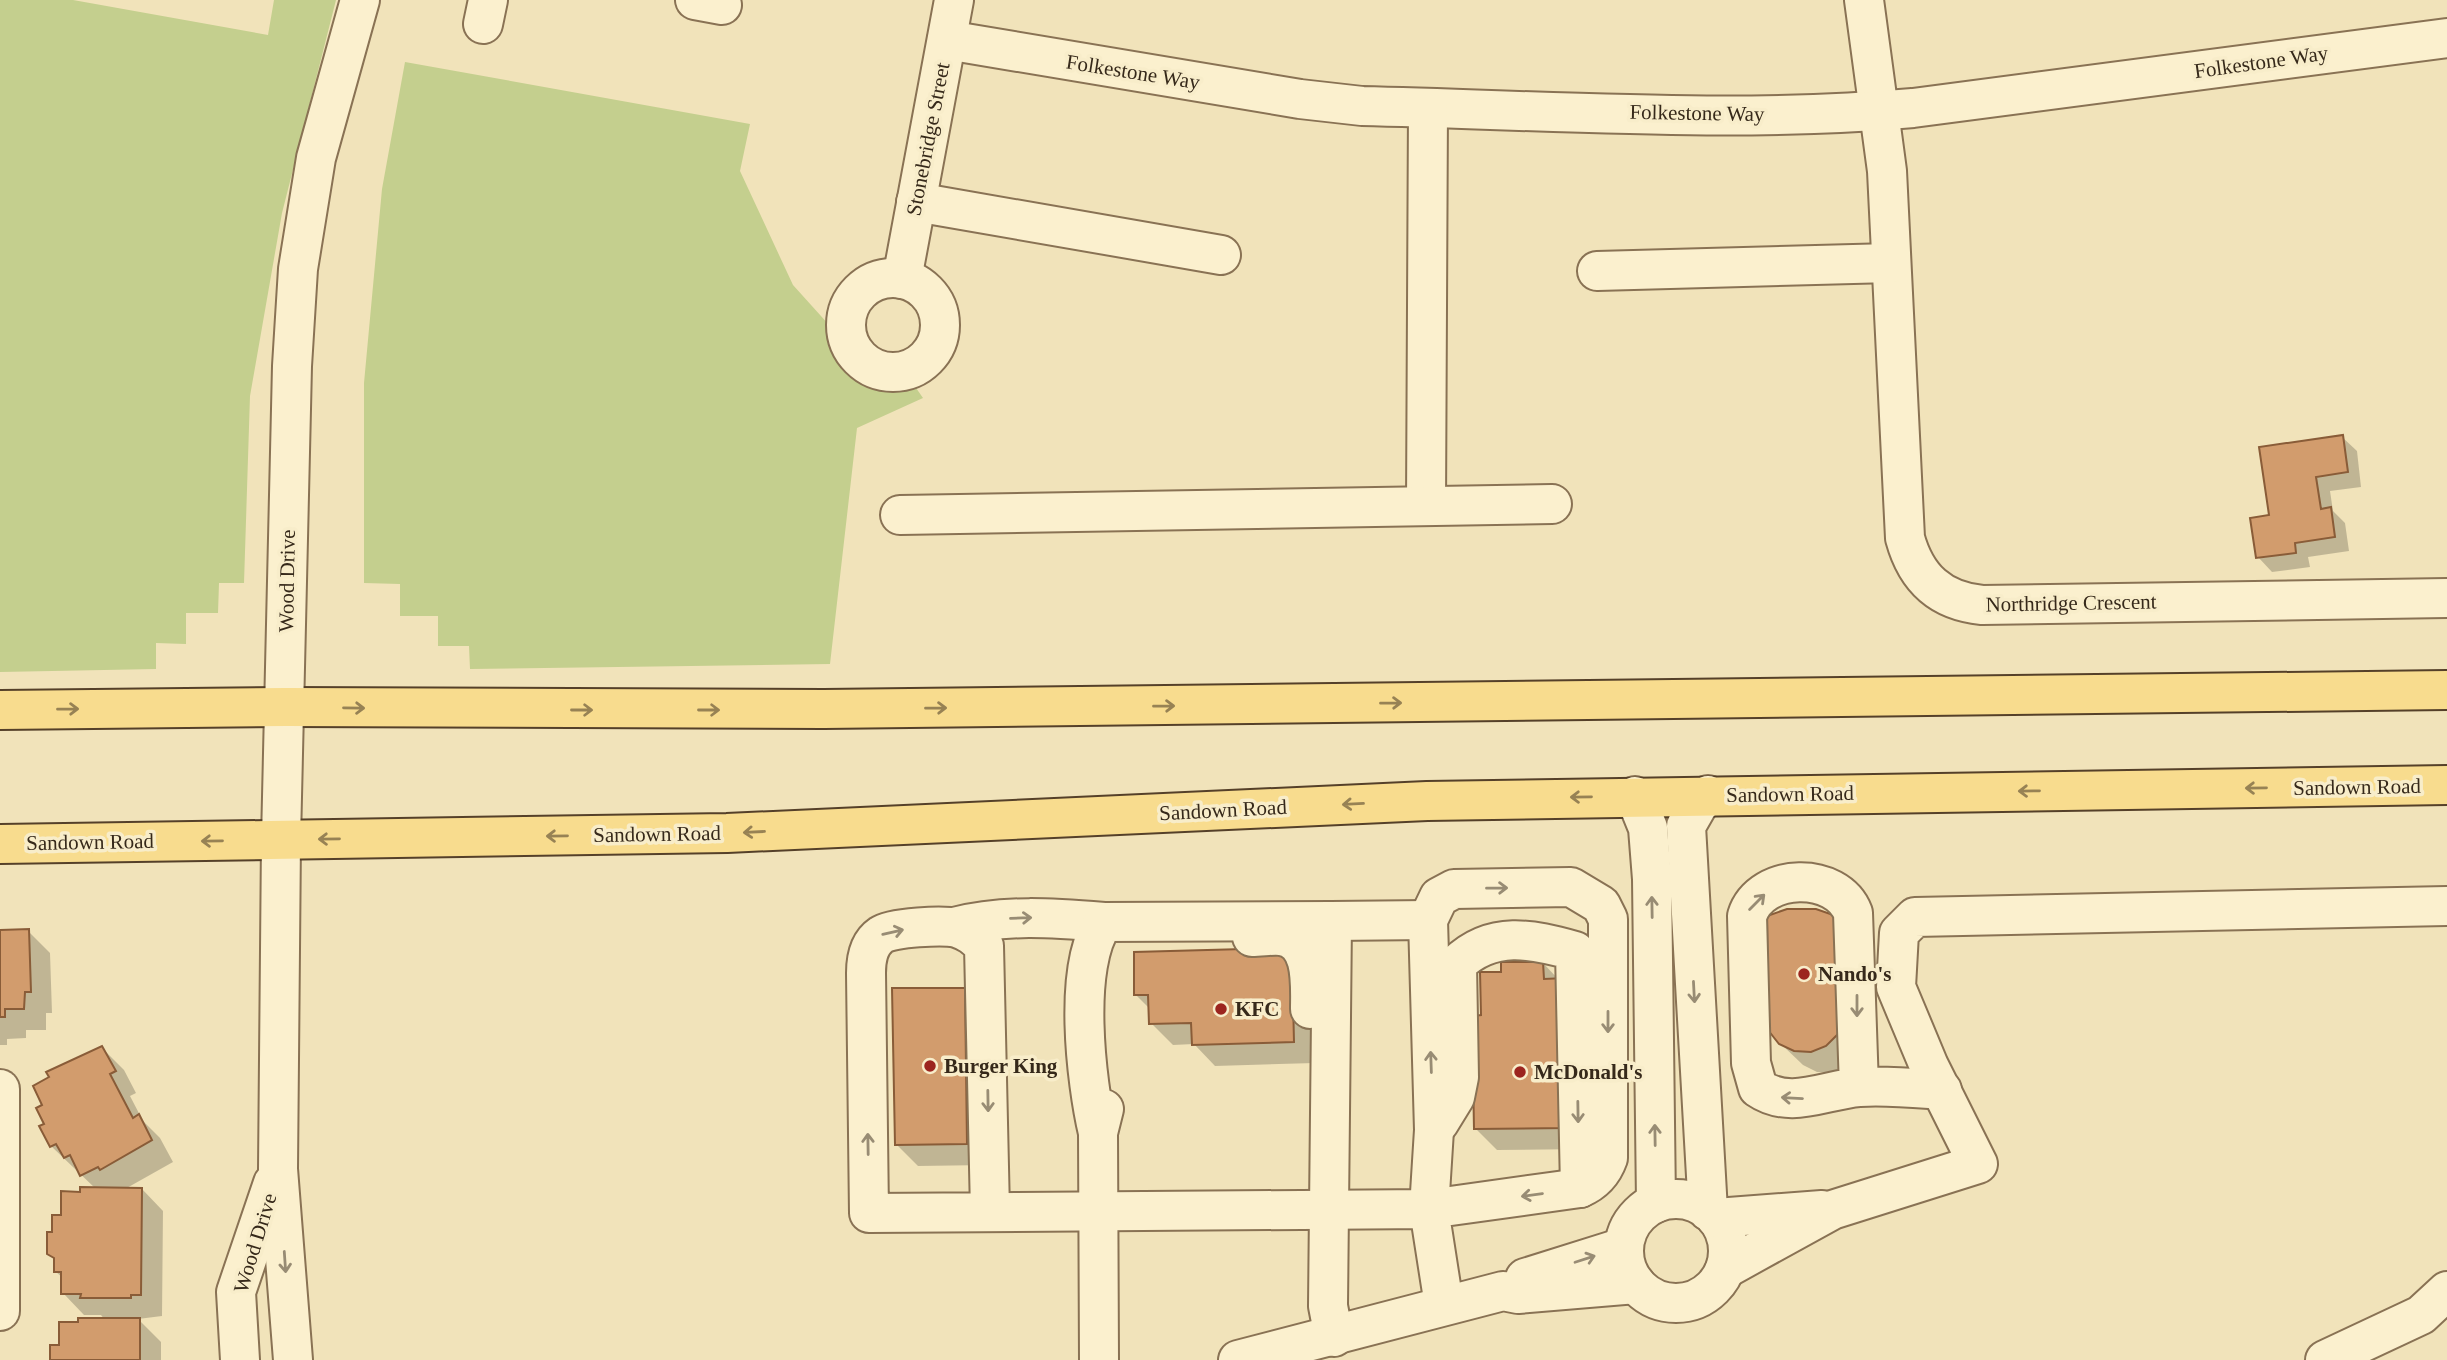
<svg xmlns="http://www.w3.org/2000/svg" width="2447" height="1360" viewBox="0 0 2447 1360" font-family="Georgia,serif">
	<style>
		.green { fill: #c4cf8e }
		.shadow { fill: #0003 }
		.building { fill: #d29c6d; stroke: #895c38; stroke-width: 2 }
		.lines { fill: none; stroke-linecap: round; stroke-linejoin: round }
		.minor-casing { stroke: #897254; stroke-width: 42 }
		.major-casing { stroke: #554029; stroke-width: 42 }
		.minor { stroke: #fbf0ce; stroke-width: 38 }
		.major { stroke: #f8dc8e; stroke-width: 38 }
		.oneway { stroke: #978254 }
		.oneway2 { stroke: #988c74 }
		.poi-dot { fill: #9c251f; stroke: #f8edca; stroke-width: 2.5 }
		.labels { text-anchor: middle; stroke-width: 7; stroke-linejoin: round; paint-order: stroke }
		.street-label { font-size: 21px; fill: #36291a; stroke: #f8edca }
		.poi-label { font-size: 21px; font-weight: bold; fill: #36291a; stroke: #f8edca; text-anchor: start }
	</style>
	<rect width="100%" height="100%" fill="#f1e3ba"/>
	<g class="green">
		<polygon points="0,0 73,0 268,35 274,0 336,0 282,213 250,396 244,583 219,583 218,613 186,613 186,644 156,643 156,669 0,672"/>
		<polygon points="405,62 750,124 740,171 793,285 830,326 833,345 843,363 858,377 876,385 895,388 914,385 923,398 857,428 830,664 470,669 469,646 438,646 438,616 400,616 400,584 364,583 364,383 382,189"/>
	</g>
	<g class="shadow">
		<polygon points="2342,437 2357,451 2361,487 2330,491 2333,511 2345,523 2349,551 2308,557 2310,567 2272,572 2258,557 2271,517"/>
		<polygon points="1769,917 1862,1053 1848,1068 1834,1073 1817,1072 1803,1065 1780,1043"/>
		<polygon points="0,931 28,931 50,953 52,1013 46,1013 46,1030 26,1030 26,1038 7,1039 7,1045 0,1045"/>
		<polygon points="1543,963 1559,980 1588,1149 1497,1150 1475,1128 1483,1017 1503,973"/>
		<polygon points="1313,980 1315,1063 1215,1066 1194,1044 1173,1045 1151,1023 1150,1009 1136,995"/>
		<polygon points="964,990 986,1011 988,1165 918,1166 896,1144"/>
		<polygon points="102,1048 124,1070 136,1093 130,1096 143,1121 160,1138 173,1162 125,1189 142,1189 163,1211 162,1316 138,1319 161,1342 161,1360 52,1360 61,1347 105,1320 101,1315 84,1315 63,1293 63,1278 56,1272 54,1233 62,1216 82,1194 96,1189 51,1146 46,1125"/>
	</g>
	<g class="building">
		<polygon points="2343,435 2348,472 2316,477 2321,509 2331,507 2335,537 2295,543 2296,553 2256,558 2250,518 2269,515 2259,447"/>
		<polygon points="1787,909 1816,909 1839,917 1841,1031 1826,1046 1811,1052 1794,1051 1779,1044 1768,1030 1767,916"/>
		<polygon points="29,929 31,992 25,992 24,1009 5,1009 5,1017 0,1017 0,930"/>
		<polygon points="1283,948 1292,957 1294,1042 1192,1045 1191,1023 1149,1024 1148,995 1134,995 1134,952"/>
		<polygon points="1501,962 1543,962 1544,979 1565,978 1567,1128 1474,1129 1472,1016 1481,1015 1480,972 1501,972"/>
		<polygon points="892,988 965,988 967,1144 895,1145"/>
		<polygon points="102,1046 116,1071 110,1074 133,1118 139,1114 152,1140 100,1170 98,1167 80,1176 70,1155 64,1158 56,1144 50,1147 39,1126 44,1124 36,1108 42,1105 33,1086 49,1077 46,1072"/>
		<polygon points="80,1187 142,1188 141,1295 131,1295 131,1298 80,1298 81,1294 61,1294 61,1272 54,1272 54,1258 47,1254 47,1232 52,1232 52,1215 61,1215 61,1191 80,1192"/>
		<polygon points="78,1318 140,1318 140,1360 50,1360 50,1345 59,1345 59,1322 78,1322"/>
	</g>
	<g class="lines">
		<defs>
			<g id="minor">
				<polyline points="695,0 722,5"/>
				<path d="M1864,0L1887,171L1905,538C1916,578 1940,601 1982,605L2447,598"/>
				<polyline points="483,24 488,0"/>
				<path d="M947,40L1300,99L1362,106C1544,110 1733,124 1913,108L2447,38"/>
				<polyline points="916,202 1221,255"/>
				<polyline points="1597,271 1891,263"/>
				<circle cx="893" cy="325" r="47"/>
				<polyline points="902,279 954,0"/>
				<polyline points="1426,505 1428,108"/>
				<polyline points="900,515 1552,504"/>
				<polyline points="1635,796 1648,828 1652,879 1656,1203"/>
				<polyline points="1332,921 1428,920"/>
				<path d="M954,927C1004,914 1054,918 1104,922"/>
				<path d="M1252,937C1262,937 1272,935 1281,936C1314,941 1310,985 1310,1009"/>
				<path d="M1859,1087L1853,913C1837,871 1761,872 1747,916L1751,1063L1758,1088C1790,1110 1824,1090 1859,1087C1886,1085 1915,1088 1942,1090"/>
				<polyline points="0,1089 0,1311"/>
				<path d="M1439,1123L1455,1097L1459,1077L1457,964C1492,930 1532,939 1575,951L1580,1188"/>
				<path d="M1098,1133C1086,1082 1072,964 1104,922L1332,921L1328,1306L1334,1337"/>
				<circle cx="1676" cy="1251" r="52"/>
				<path d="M990,1211L984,946C975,937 969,932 957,928C944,925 892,927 881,935C868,944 866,959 866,973L869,1213L1429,1209L1580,1188C1594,1182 1603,1172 1608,1158V919L1601,905L1571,887L1454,889L1439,897L1428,920L1434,1130L1429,1209L1444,1305"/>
				<polyline points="1708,1211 1686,826 1698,805 1708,795"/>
				<polyline points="1716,1218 1822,1210"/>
				<polyline points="1725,1269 1832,1210 1978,1164 1929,1066 1896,987 1899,933 1915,917 2447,906"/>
				<polyline points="1525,1278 1624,1247"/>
				<polyline points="240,1360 236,1292 273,1183"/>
				<polyline points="293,1360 278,1169 281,840 292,366 298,269 316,158 360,0"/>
				<polyline points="1099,1360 1098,1133 1104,1109"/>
				<polyline points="1238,1360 1503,1291 1518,1294 1636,1284"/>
				<polyline points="2325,1360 2421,1315 2447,1291"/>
			</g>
			<g id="major">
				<polyline points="0,710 286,707 824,709 2447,690"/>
				<polyline points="0,844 727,833 1427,801 2447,785"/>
			</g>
		</defs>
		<use href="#minor" class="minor-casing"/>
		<use href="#major" class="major-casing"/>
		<use href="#minor" class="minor"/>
		<use href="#major" class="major"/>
	</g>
	<defs><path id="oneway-shaft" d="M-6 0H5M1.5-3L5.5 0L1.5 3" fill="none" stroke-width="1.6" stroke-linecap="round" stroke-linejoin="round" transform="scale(1.75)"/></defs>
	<g class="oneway">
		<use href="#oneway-shaft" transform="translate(1391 703) rotate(-1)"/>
		<use href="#oneway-shaft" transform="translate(1164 706) rotate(-1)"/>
		<use href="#oneway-shaft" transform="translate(354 708) rotate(1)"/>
		<use href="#oneway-shaft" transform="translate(936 708) rotate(-1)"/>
		<use href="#oneway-shaft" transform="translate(68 709) rotate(-1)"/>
		<use href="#oneway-shaft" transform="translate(582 710)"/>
		<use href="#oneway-shaft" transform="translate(709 710)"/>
		<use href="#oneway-shaft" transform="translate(2256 788) rotate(179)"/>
		<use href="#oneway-shaft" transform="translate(2029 791) rotate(179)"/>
		<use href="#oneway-shaft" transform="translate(1581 797) rotate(179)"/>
		<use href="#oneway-shaft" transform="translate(1353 804) rotate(177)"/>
		<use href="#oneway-shaft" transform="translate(754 832) rotate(177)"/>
		<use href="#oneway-shaft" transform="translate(557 836) rotate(179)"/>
		<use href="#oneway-shaft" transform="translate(329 839) rotate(179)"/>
		<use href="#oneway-shaft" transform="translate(212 841) rotate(179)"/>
	</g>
	<g class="oneway2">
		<use href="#oneway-shaft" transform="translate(1497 888) rotate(-1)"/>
		<use href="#oneway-shaft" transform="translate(1757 902) rotate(-45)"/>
		<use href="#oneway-shaft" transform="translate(1652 907) rotate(-91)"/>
		<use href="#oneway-shaft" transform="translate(1021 918) rotate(-2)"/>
		<use href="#oneway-shaft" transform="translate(893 932) rotate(-13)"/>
		<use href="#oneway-shaft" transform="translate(1694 992) rotate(87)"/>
		<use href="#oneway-shaft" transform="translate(1857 1006) rotate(90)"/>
		<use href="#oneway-shaft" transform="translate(1608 1022) rotate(90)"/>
		<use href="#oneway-shaft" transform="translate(1431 1062) rotate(-92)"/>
		<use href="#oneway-shaft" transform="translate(1792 1098) rotate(-177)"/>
		<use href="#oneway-shaft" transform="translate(988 1101) rotate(89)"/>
		<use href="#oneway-shaft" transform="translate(1578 1112) rotate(89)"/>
		<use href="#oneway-shaft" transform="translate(1655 1135) rotate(-91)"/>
		<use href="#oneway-shaft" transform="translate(868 1144) rotate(-91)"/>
		<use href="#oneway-shaft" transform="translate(1532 1195) rotate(172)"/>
		<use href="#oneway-shaft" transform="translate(1585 1259) rotate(-18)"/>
		<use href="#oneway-shaft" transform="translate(285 1262) rotate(86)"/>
	</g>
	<g class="poi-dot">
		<circle cx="1804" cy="974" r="7"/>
		<circle cx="1221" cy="1009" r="7"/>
		<circle cx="930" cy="1066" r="7"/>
		<circle cx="1520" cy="1072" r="7"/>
	</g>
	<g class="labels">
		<g class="street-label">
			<text transform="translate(2261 62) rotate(-8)" y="7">Folkestone Way</text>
			<text transform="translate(1133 72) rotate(9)" y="7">Folkestone Way</text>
			<text transform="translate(1697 113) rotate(1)" y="7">Folkestone Way</text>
			<text transform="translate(928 139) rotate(-79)" y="7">Stonebridge Street</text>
			<text transform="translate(287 581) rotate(-89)" y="7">Wood Drive</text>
			<text transform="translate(2071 603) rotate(-1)" y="7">Northridge Crescent</text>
			<text transform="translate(2357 787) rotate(-1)" y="7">Sandown Road</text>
			<text transform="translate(1790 794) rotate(-1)" y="7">Sandown Road</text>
			<text transform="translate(1223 810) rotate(-3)" y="7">Sandown Road</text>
			<text transform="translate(657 834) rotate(-1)" y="7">Sandown Road</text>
			<text transform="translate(90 842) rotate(-1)" y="7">Sandown Road</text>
			<text transform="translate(255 1243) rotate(-73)" y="7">Wood Drive</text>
		</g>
		<g class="poi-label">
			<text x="1818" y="981">Nando's</text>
			<text x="1235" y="1016">KFC</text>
			<text x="944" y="1073">Burger King</text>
			<text x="1534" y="1079">McDonald's</text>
		</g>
	</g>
</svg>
